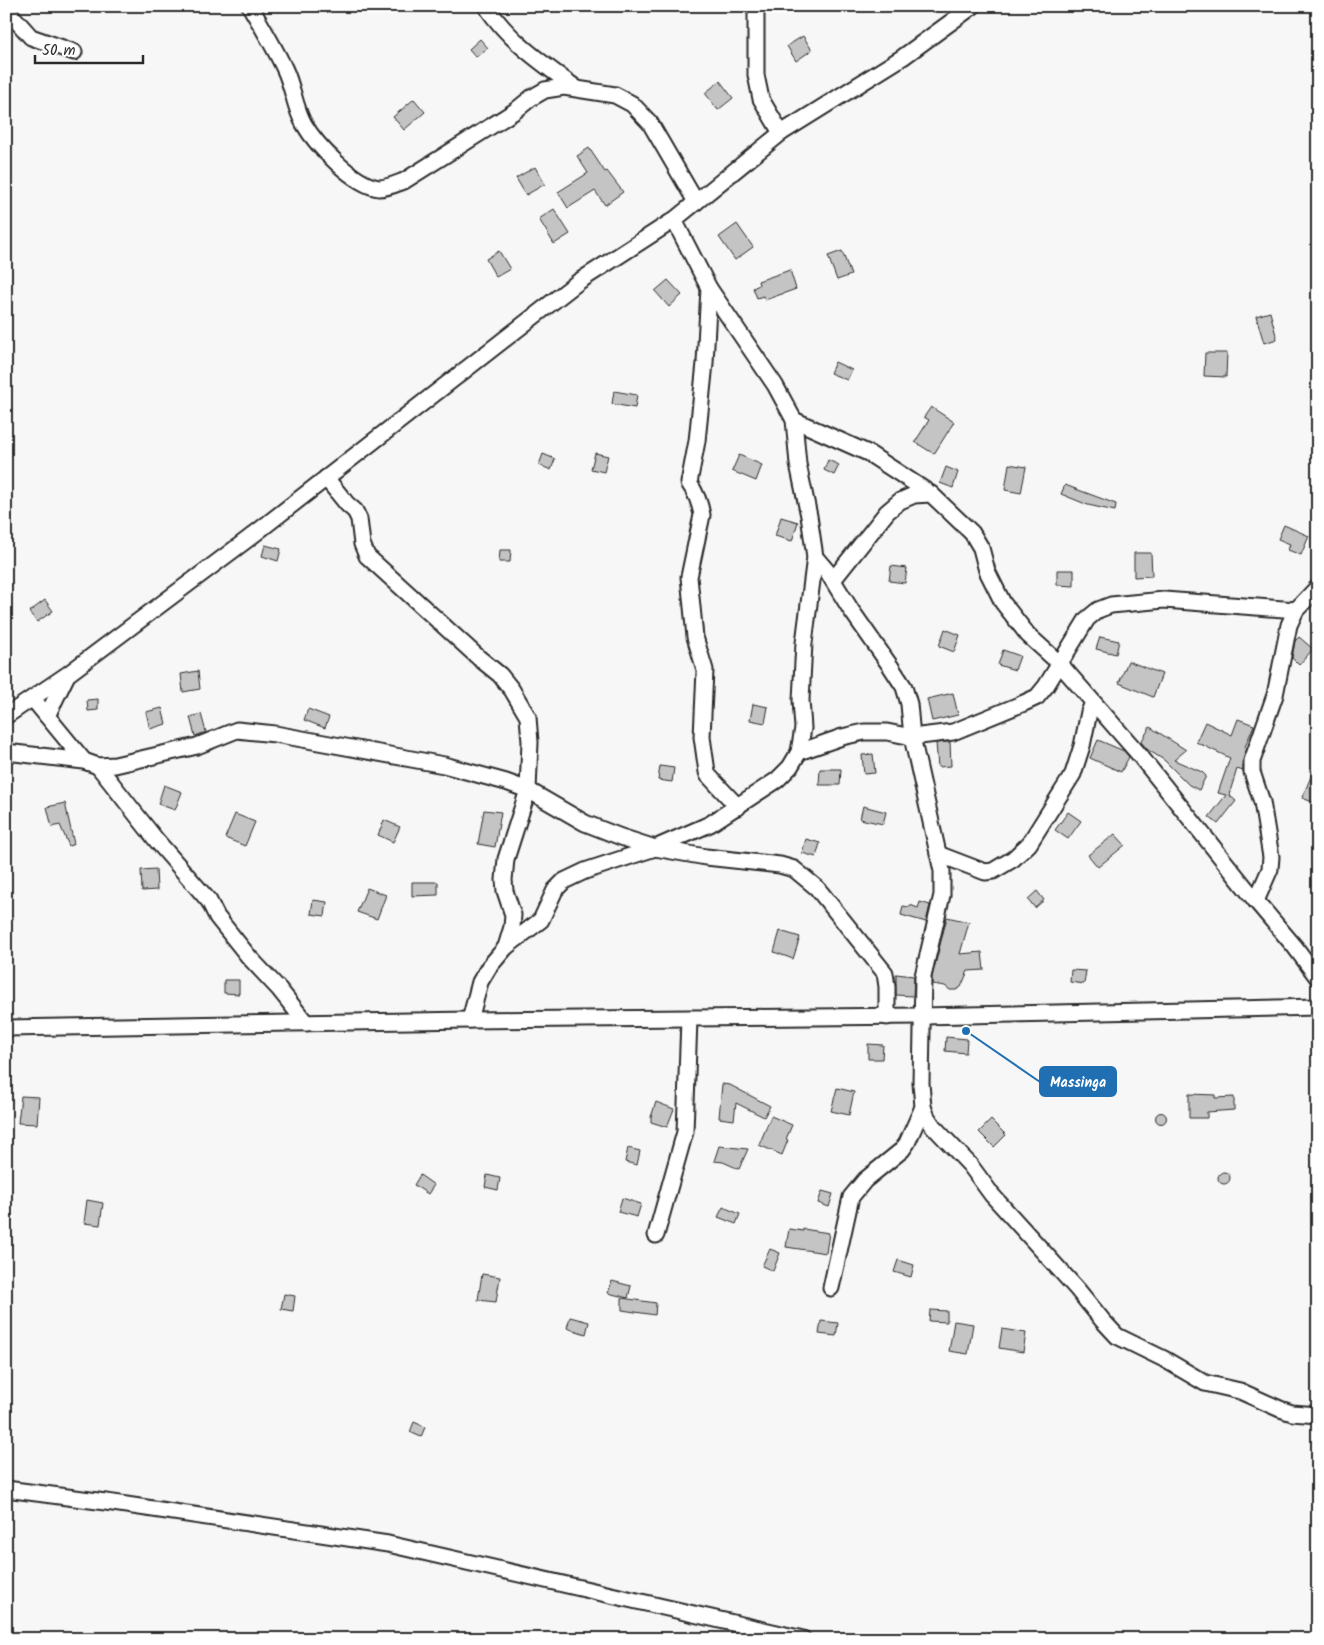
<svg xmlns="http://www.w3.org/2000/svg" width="1324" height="1645" viewBox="0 0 1324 1645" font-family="Kalam,sans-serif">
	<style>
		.building { fill: #c4c4c4; stroke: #2b2b2b }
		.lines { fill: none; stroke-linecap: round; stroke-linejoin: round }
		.minor-casing { stroke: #2b2b2b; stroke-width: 19 }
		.minor { stroke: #fff; stroke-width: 15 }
		.leader { fill: none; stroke: #1f6fb2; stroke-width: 2 }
		.callout-dot { fill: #1f6fb2; stroke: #fff; stroke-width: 2 }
		.callout { fill: #1f6fb2; stroke: #1f6fb2; stroke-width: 2 }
		.callout-label { font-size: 14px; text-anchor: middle; font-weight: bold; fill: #fff }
	</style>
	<rect width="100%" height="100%" fill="#f7f7f7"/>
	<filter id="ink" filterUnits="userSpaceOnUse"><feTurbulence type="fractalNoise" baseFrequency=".02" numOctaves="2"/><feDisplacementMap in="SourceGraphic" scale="10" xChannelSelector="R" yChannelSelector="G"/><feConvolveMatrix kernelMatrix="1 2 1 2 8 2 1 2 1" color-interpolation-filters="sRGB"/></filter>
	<g filter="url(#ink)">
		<g class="building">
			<polygon points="803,36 812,50 796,61 787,46"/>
			<polygon points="480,39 488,48 476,57 469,49"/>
			<polygon points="720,81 733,98 718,110 705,93"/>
			<polygon points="414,99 425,112 404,130 393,117"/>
			<polygon points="589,148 605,172 607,171 623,192 605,205 595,191 568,208 558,192 588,173 577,156"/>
			<polygon points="535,167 545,184 526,195 516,178"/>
			<polygon points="554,209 570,234 554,244 539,219"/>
			<polygon points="737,224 753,247 735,260 719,237"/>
			<polygon points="499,251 510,269 496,277 486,259"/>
			<polygon points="842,251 851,275 837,280 828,256"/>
			<polygon points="790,270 796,289 765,300 763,296 757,298 753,288 759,285 758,281"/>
			<polygon points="668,280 682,295 669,307 655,291"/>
			<polygon points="1270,312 1277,339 1264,343 1256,316"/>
			<polygon points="1205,353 1227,353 1226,377 1204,376"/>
			<polygon points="835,362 852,370 847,380 830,373"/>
			<polygon points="614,391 637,395 635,408 612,404"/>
			<polygon points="931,407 954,422 934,454 915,442 929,420 924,417"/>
			<polygon points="595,453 608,456 604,472 591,469"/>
			<polygon points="543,454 555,459 551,470 539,465"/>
			<polygon points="739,455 762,465 756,481 732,471"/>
			<polygon points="828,460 839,465 834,475 824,470"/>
			<polygon points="1009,464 1026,467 1021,493 1005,490"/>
			<polygon points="946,467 958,472 953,488 940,483"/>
			<polygon points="1065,485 1116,504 1115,511 1088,505 1061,494"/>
			<polygon points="781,517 798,522 792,541 775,536"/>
			<polygon points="1284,525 1309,536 1301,555 1288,550 1290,544 1278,539"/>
			<polygon points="265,545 281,549 278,561 262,556"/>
			<polygon points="500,550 511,550 510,562 499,562"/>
			<polygon points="1134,553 1151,553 1152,576 1134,577"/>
			<polygon points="891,566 907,568 905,583 889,581"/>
			<polygon points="1057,570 1074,570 1074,586 1057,585"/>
			<polygon points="45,600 53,611 37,622 29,612"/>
			<polygon points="945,629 960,635 954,652 939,646"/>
			<polygon points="1100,637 1119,641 1116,654 1096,649"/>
			<polygon points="1299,637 1313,649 1299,665 1292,658 1295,641"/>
			<polygon points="1003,650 1020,656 1015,670 998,665"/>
			<polygon points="1128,661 1162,674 1153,697 1119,683"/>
			<polygon points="198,671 200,689 183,692 181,674"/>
			<polygon points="953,693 958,715 932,721 927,699"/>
			<polygon points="98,699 98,710 88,711 87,700"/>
			<polygon points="753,704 768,707 765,723 750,720"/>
			<polygon points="162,708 166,724 150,729 146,712"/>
			<polygon points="308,709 329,717 325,728 304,720"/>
			<polygon points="201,714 206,732 195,736 190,717"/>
			<polygon points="1238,719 1254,725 1245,747 1247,748 1243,761 1243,771 1237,769 1229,795 1236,801 1218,824 1209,817 1226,795 1218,793 1230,758 1196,742 1205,722 1232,735"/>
			<polygon points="1150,727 1186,750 1174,760 1202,772 1206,776 1199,790 1189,785 1164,760 1148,750 1141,742"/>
			<polygon points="1098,740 1124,751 1129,757 1121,772 1090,758"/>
			<polygon points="948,742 950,742 951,766 938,767 936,743"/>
			<polygon points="873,754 875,773 864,774 862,755"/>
			<polygon points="1318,760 1318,804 1302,798"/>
			<polygon points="660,766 674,768 672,782 658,780"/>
			<polygon points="820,769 841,769 840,785 819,785"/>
			<polygon points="164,785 182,792 175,810 158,804"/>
			<polygon points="65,803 74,844 69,846 60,825 52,827 47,807"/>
			<polygon points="863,806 886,812 883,824 860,819"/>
			<polygon points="484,810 501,812 495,847 478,844"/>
			<polygon points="1068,812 1081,821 1068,839 1055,830"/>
			<polygon points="235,814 255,822 245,846 225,838"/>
			<polygon points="384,820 400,827 393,842 378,835"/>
			<polygon points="1115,834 1125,845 1098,867 1088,855"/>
			<polygon points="806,839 820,843 816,857 802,853"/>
			<polygon points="156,869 157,890 142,891 141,870"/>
			<polygon points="412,882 438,882 438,895 412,896"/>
			<polygon points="367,888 386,895 377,919 357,912"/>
			<polygon points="1037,891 1044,900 1035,908 1028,899"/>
			<polygon points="313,900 327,902 325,916 311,914"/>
			<polygon points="920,902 930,905 926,922 901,915 903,906 909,907 910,905 918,908"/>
			<polygon points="947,917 969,922 960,954 982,952 984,970 968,971 961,987 956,990 950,990 945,986 932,984 932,977"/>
			<polygon points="780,931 800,937 793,959 774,952"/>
			<polygon points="1071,970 1086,971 1084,984 1070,982"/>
			<polygon points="896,974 914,976 913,996 896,995"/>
			<polygon points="224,980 239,980 239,994 224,993"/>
			<polygon points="946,1037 967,1039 966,1053 945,1051"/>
			<polygon points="868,1044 883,1045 882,1059 868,1059"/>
			<polygon points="722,1084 730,1085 770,1106 764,1117 736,1103 734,1120 719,1118"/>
			<polygon points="837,1088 854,1092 849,1115 831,1111"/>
			<polygon points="1189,1094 1215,1095 1215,1098 1234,1097 1234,1110 1207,1112 1207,1118 1189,1118"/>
			<polygon points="21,1096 39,1097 37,1124 18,1123"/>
			<polygon points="656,1102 674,1109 667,1127 651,1122 651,1117"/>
			<circle cx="1161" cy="1118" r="5.5"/>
			<polygon points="771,1116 792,1125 786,1139 788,1140 782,1155 759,1145"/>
			<polygon points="991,1120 1006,1135 994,1147 979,1132"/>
			<polygon points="719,1146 748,1149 739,1169 723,1162 714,1161"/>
			<polygon points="628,1148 640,1151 637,1165 625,1162"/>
			<circle cx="1224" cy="1178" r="6"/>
			<polygon points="420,1175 434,1185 428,1194 414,1185"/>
			<polygon points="487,1175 500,1178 498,1190 485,1187"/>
			<polygon points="822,1191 833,1194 829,1207 818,1203"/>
			<polygon points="622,1198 641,1204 637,1217 618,1212"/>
			<polygon points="87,1200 103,1203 100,1225 84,1223"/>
			<polygon points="723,1207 740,1214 736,1224 718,1217"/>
			<polygon points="789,1229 803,1231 803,1229 829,1233 826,1253 786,1247"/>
			<polygon points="770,1249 780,1253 773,1271 762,1266"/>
			<polygon points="898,1260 914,1265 911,1277 894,1272"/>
			<polygon points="482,1274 500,1277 496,1302 478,1300"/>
			<polygon points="612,1281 631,1286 628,1298 608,1293"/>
			<polygon points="284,1294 295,1296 293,1311 281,1309"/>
			<polygon points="622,1298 656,1303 655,1315 622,1310"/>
			<polygon points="930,1310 947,1311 947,1322 929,1321"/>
			<polygon points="570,1317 589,1322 586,1334 567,1328"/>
			<polygon points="821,1321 838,1323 836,1336 819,1334"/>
			<polygon points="954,1321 973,1324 968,1354 949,1351"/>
			<polygon points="1002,1329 1026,1333 1023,1352 999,1348"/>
			<polygon points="414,1422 425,1427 421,1437 410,1432"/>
		</g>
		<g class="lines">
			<defs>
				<g id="minor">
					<path d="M250,6C262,27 275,48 285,70C293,87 295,109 304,124C316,145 354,185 379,188C387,188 396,184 404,181L515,111L531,98L545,90L564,87L615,95L632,104L650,123L696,202"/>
					<path d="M486,6C510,42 542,63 576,88"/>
					<polyline points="756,6 756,75 761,99 781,133"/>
					<polyline points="6,9 31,37 74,52"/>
					<path d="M709,288L705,363L697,441L689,483C696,493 700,503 702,515L689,577L695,637L705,670L702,737L707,772L708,775L738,807"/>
					<polyline points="794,420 868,453 931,494"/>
					<polyline points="326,478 347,504 355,511 359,519 362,544 367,556 479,658 500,675 512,690 528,717 530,742 528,790 506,859 504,880 505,891 513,915 512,927 506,947"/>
					<polyline points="815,557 827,571 851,610 891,667 904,687 909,704 912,737 942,871 942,895 923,976 921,1083 923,1107 927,1117 933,1126 970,1165 992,1195 1077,1289 1103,1321 1117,1336 1164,1359 1205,1383 1240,1391 1280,1409 1292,1413 1318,1415"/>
					<polyline points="833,580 887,512 900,501 914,495 931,494 972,533 981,548 987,571 1003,603 1028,635 1059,663 1137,752 1256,901 1295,947 1318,978"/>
					<polyline points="33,699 84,761"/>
					<polyline points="6,716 68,674 248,539 578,282 674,220 781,133 903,57 973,6"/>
					<polyline points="47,716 66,677"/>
					<polyline points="6,752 84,761 98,766 115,765 197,746 237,730 275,734 444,765 506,782 528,790 585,823 621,837 655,848 706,857 780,865 794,869 817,888 885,973 887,987 887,1017"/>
					<polyline points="799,752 842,737 864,732 887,732 912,737 953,732 1024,703 1037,697 1046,686 1087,619 1098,610 1111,605 1164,600 1296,610"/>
					<polyline points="98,766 157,841 209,901 217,917 249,957 279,989 306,1023"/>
					<polyline points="938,854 985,872 993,871 1013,859 1029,844 1073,774 1082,746 1089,712 1093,703"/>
					<polyline points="1256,901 1270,869 1271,857 1262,802 1252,772 1252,761 1275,695 1289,625 1296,610 1318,587"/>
					<polyline points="470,1020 480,982 489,967 506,947 541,920 555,890 564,881 585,871 655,848 710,824 777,780 790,767 799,752 803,728 801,700 804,643 815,557 809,516 798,464 794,420 775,385 709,288 674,220"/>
					<polyline points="6,1028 470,1020 922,1016 1318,1007"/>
					<polyline points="656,1235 685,1132 689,1019"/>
					<polyline points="831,1288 851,1197 865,1180 902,1150 907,1143 923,1107"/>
					<polyline points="6,1489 113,1503 388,1544 803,1639"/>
				</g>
			</defs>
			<use href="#minor" class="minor-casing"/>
			<use href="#minor" class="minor"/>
		</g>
	</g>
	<path class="leader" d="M966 1031L1040 1082"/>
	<circle class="callout-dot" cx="966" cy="1031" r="5"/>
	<rect class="callout" x="1040" y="1067" width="76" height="29" rx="5"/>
	<g class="callout-label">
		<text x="1078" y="1087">Massinga</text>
	</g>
	<rect width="1324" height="1645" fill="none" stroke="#fff" stroke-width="25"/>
	<rect x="12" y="12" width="1299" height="1620" fill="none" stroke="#2b2b2b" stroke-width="2" filter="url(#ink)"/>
	<path d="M35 55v8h108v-8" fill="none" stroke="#2b2b2b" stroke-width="2.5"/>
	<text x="42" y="55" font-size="15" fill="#2b2b2b" stroke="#ffffff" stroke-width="4" paint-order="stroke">50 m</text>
</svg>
